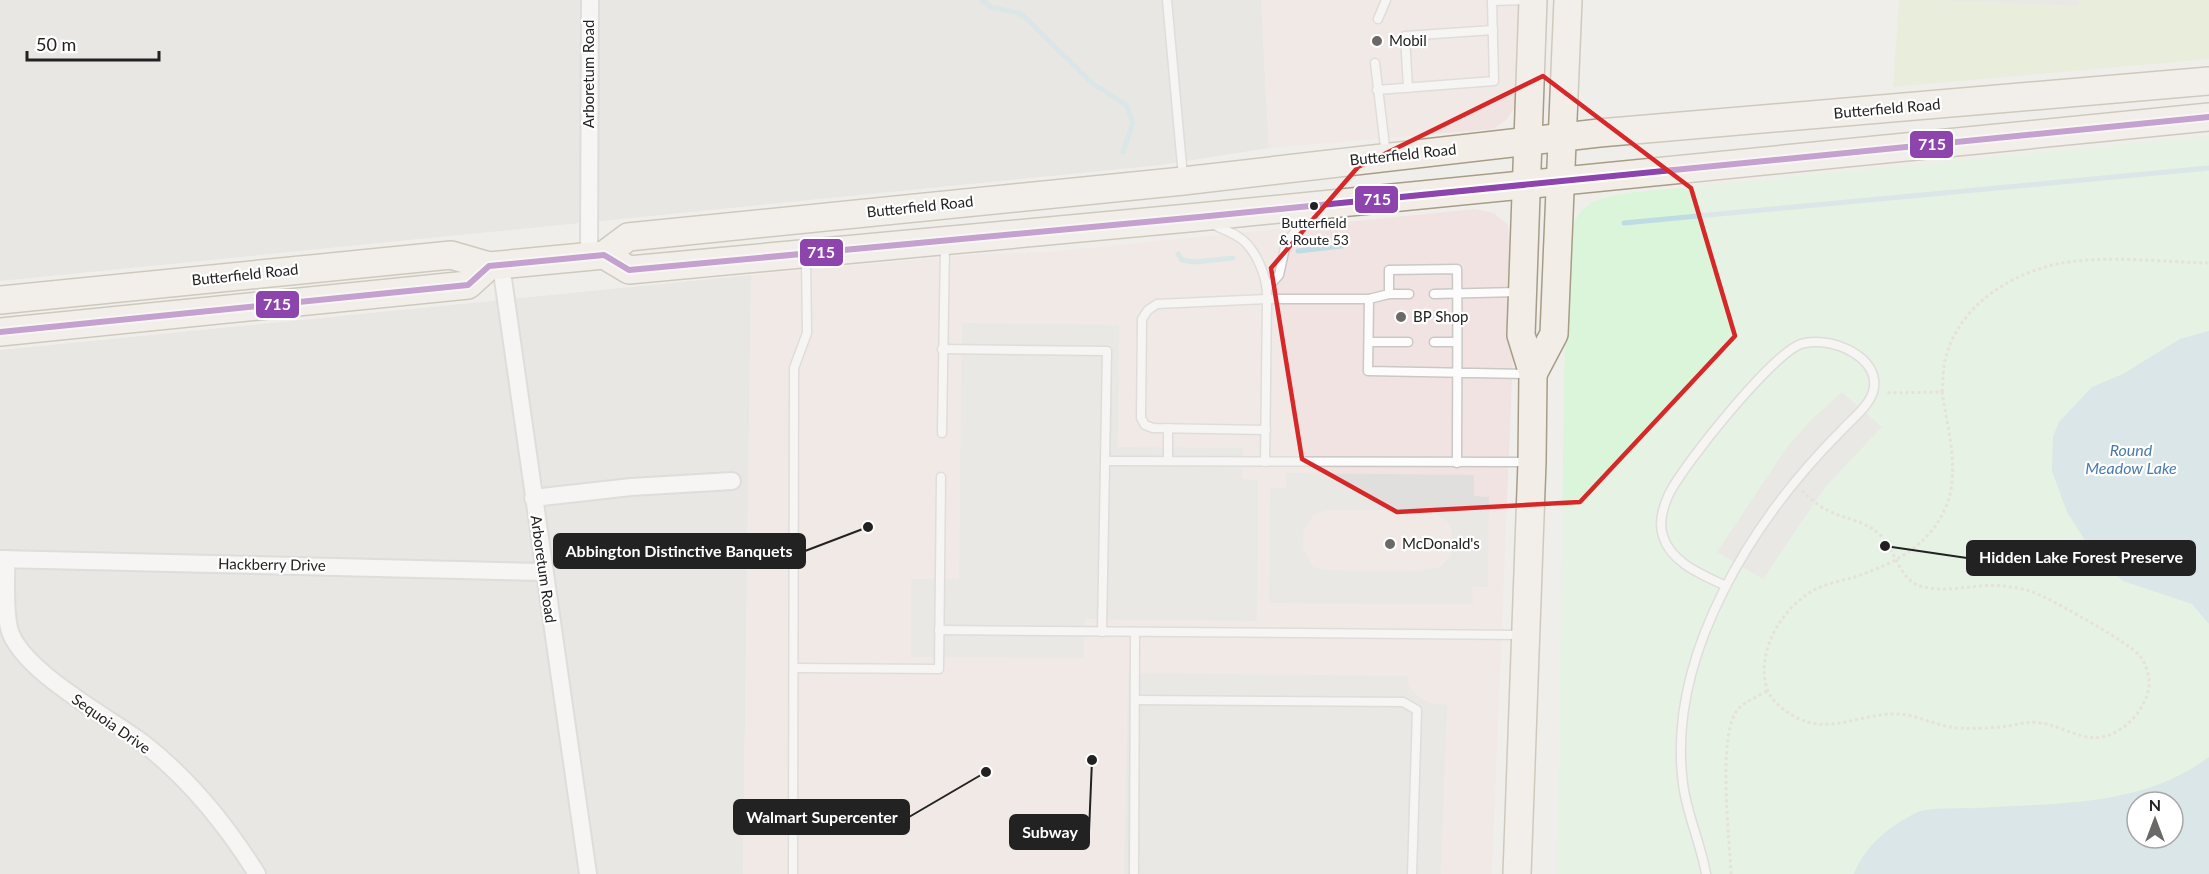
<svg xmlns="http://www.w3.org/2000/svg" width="2209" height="874" viewBox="0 0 2209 874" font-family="Lato,sans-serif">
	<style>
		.residential { fill: #dfdedc }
		.commercial { fill: #f1e3e1 }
		.grass { fill: #ddeccb }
		.park { fill: #daf5da; fill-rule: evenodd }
		.parking { fill: #e0dfde; fill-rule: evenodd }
		.water { fill: #bfdbe3; fill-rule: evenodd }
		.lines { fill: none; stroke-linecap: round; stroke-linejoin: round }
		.stream { stroke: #bfdbe3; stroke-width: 5 }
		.service-casing { stroke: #c9c8c7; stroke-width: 11 }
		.minor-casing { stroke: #c9c8c7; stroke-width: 20 }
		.primary-casing { stroke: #a79c86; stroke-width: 30 }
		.path { stroke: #dccecd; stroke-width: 3; stroke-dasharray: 3 3; stroke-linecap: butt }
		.service { stroke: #fdfcfc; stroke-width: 8 }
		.minor { stroke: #fdfcfc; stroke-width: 16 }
		.primary { stroke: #f3ede7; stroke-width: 27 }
		.bus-1-casing { stroke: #fff; stroke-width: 10 }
		.bus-1 { stroke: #8e44ad; stroke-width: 6 }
		.marked { fill: none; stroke: #d62828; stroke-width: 4.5; stroke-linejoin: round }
		.poi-dot { fill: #6a6968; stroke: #fff; stroke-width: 2 }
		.bus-dot { fill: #222; stroke: #fff; stroke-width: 2 }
		.labels { text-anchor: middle; stroke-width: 4.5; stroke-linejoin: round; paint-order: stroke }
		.bus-label { font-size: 14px; fill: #222; stroke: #fff }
		.poi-label { font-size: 15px; fill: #222; stroke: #fff; text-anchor: start }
		.street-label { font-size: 15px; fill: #222; stroke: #fff }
		.water-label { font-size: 16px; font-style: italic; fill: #4a7aab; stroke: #fff }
		.leader { fill: none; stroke: #222; stroke-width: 2 }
		.callout-dot { fill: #222; stroke: #fff; stroke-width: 2 }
		.callout { fill: #222; stroke: #222; stroke-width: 2 }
		.callout-label { font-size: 16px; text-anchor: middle; font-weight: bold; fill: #fff }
		.line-badge { stroke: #fff; stroke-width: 2 }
		.badge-label { font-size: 16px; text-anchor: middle; font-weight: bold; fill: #fff }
	</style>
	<rect width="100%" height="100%" fill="#f0eeeb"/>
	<g class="residential">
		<polygon points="0,0 1261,0 1269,148 1161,165 0,281"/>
		<polygon points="751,275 743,874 0,874 0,350"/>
	</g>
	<g class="commercial">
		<polygon points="1261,0 1525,0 1517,105 1506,120 1493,129 1269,148"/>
		<polygon points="1475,209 1494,213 1508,225 1514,331 1492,874 743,874 751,275 979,254 1048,252"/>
	</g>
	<polygon class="grass" points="1899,0 2209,0 2209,59 1893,87"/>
	<path class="park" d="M2209,136V874H1557L1566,256C1574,204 1587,199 1636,192ZM2137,802H2173V838H2137Z"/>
	<g class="parking">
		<polygon points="1939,0 2079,0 2078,6"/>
		<polygon points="962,323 1119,325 1118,447 1243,448 1242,479 1258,480 1257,621 1085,619 1084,658 911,657 911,579 959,579"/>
		<polygon points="1842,392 1882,427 1826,486 1763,579 1717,552 1787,447 1812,419"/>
		<path d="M1286,473L1474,475V496L1489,497L1488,587H1472L1473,604L1269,603L1270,488H1286ZM1329,510H1430L1449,523L1452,532L1451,555L1440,567L1421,571L1323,570L1313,567L1303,548V533L1313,515Z"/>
		<polygon points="1128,673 1407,676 1410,688 1419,697 1430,703 1447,705 1441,874 1124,874"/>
	</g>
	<g class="water">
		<polygon points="2209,331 2209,624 2192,604 2123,581 2095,556 2067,512 2052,471 2053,437 2059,422 2092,387 2123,374 2180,339"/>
		<path d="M2209,757V874H1854C1865,845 1891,825 1918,812C1931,807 1962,809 1977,808C2057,803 2143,807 2209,757ZM2137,802H2173V838H2137Z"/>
	</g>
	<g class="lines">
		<g class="stream">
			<polyline points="982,0 991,7 1019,13 1029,21 1092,83 1126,105 1133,122 1123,152"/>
			<polyline points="1624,223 2209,168"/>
			<polyline points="1298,251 1342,246"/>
			<polyline points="1178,254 1182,260 1194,262 1233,258"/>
		</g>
		<defs>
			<g id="service">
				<polyline points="1167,0 1183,177"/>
				<polyline points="1378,19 1386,0"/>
				<polyline points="1375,63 1386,155"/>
				<polyline points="1408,88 1405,36 1493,30"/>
				<polyline points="1377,90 1494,81 1492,1 1529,0"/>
				<path d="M1211,223C1219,228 1229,231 1237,236C1256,247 1268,278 1267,299L1157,304L1148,310L1142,319L1141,418L1145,425L1153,428L1266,430"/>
				<polyline points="1267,288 1279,275 1286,243 1310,213"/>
				<polyline points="1389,294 1409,294"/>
				<polyline points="1434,294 1518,292"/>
				<polyline points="1369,342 1408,342"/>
				<polyline points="1434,342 1457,342"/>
				<polyline points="942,349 1107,351 1102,632"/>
				<polyline points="1168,428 1168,461"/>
				<polyline points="942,433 945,244"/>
				<polyline points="1105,461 1528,462"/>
				<polyline points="1265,462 1267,299 1369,299"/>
				<path d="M1457,463C1457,398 1458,334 1457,269L1389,270V294L1369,299L1368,371L1529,374"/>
				<polyline points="939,630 1521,635"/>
				<polyline points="795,668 939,669 941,477"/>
				<polyline points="1136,700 1403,702 1417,710 1412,874"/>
				<polyline points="793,874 794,368 807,333 806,256"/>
				<polyline points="1134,874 1135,632"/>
				<path d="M1706,874C1701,844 1687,815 1683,784C1666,655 1754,518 1842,430C1852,419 1868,407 1873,392C1883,356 1828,335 1801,344C1772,354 1684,464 1669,494C1663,507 1658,522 1663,536C1671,563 1703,575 1726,586"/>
			</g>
			<g id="minor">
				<polyline points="589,256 590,0"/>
				<polyline points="501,265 588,874"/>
				<polyline points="533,498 631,487 732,481"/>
				<polyline points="0,559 544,572"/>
				<path d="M6,559C7,580 4,606 9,628C19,670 110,718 143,743C188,778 227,826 257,874"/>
			</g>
			<g id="primary">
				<polyline points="604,255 629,270 1199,217 2209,117"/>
				<polyline points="0,300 451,255 489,266 604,255 628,237 1183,181 1599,133 2209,81"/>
				<polyline points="0,332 468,285 489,266"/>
				<polyline points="1533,374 1554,334 1568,0"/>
				<polyline points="1517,874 1532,462 1533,374 1521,335 1533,0"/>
			</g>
		</defs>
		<use href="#service" class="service-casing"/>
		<use href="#minor" class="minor-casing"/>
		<use href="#primary" class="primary-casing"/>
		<g class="path">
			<path d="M1942,392C1943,381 1943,370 1945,360C1958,306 2010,273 2062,263C2109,255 2161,262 2209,263"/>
			<path d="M1802,491C1810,498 1818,506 1827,510C1844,519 1863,520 1878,533C1895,547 1898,579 1920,586C1946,594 1976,583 2002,586C2016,587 2031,590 2044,597C2061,605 2131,644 2140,656C2146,663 2150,677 2149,686C2147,707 2127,730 2106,736C2083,743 2062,725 2040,723C2028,721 2020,724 2009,726C1993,728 1975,729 1959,728C1938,727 1919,715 1898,714C1868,712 1834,732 1805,721C1791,717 1772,703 1767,689C1755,651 1783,606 1816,589C1826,584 1840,581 1851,578C1892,565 1931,546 1947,504C1960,469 1947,426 1942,392L1886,393"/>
			<path d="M1731,874C1730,839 1716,732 1739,708C1746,701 1759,696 1767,691"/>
		</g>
		<use href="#service" class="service"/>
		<use href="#minor" class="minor"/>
		<use href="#primary" class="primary"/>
		<defs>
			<polyline id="bus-1" points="0,332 468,285 489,266 604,255 629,270 1199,217 2209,117"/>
		</defs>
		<use href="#bus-1" class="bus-1-casing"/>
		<use href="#bus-1" class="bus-1"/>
	</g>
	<path d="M0 0H2209V874H0ZM1543,76L1691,188L1735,336L1580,502L1397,512L1302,459L1271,268L1358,167Z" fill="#f0eeeb" fill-opacity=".55" fill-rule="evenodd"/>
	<path class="marked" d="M1543,76L1691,188L1735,336L1580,502L1397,512L1302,459L1271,268L1358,167Z"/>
	<g class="poi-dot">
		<circle cx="1377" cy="41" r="6"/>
		<circle cx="1401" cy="317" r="6"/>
		<circle cx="1390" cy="544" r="6"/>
	</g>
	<circle class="bus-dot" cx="1314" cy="206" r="5"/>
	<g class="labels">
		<g class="bus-label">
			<text x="1314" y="228">Butterfield<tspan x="1314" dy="17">&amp; Route 53</tspan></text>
		</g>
		<g class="poi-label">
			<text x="1389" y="46">Mobil</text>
			<text x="1413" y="322">BP Shop</text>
			<text x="1402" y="549">McDonald's</text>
		</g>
		<g class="street-label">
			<text transform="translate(589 74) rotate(-90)" y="5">Arboretum Road</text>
			<text transform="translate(1887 109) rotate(-5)" y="5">Butterfield Road</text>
			<text transform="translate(1403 155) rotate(-6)" y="5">Butterfield Road</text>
			<text transform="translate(920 207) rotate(-6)" y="5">Butterfield Road</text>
			<text transform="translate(245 275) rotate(-6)" y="5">Butterfield Road</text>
			<text transform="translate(272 565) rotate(1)" y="5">Hackberry Drive</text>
			<text transform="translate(543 569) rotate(82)" y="5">Arboretum Road</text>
			<text transform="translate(111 724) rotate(35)" y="5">Sequoia Drive</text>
		</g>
		<g class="water-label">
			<text x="2131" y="456">Round<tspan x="2131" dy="18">Meadow Lake</tspan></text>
		</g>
	</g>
	<path class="leader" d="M868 527L805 551M1885 546L1967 558M986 772L909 817M1092 760L1089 832"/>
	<g class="callout-dot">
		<circle cx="868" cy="527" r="6"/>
		<circle cx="1885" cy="546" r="6"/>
		<circle cx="986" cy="772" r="6"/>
		<circle cx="1092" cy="760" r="6"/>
	</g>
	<g class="callout">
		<rect x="554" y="534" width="251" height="34" rx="6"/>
		<rect x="1967" y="541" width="228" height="34" rx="6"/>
		<rect x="734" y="800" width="175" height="34" rx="6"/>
		<rect x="1010" y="815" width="79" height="34" rx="6"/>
	</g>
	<g class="callout-label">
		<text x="679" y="557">Abbington Distinctive Banquets</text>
		<text x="2081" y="563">Hidden Lake Forest Preserve</text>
		<text x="822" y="823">Walmart Supercenter</text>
		<text x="1050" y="838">Subway</text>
	</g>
	<g class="line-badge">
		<rect x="1909" y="130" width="45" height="29" rx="6" fill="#8e44ad"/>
		<rect x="1354" y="185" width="45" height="29" rx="6" fill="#8e44ad"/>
		<rect x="799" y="238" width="45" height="29" rx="6" fill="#8e44ad"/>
		<rect x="255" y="290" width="45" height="29" rx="6" fill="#8e44ad"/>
	</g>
	<g class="badge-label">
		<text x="1932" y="150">715</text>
		<text x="1377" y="205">715</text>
		<text x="821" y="258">715</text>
		<text x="277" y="310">715</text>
	</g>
	<g transform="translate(2155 820)"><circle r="28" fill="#ffffff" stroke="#a7a7a7" stroke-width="1.5"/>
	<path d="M0-4.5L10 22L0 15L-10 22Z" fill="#6a6968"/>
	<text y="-9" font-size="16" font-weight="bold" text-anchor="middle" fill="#222222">N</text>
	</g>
	<path d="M27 51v9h132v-9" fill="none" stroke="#222222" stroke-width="3"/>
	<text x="36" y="51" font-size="18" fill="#222222" stroke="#ffffff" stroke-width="4.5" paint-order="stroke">50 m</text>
</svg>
